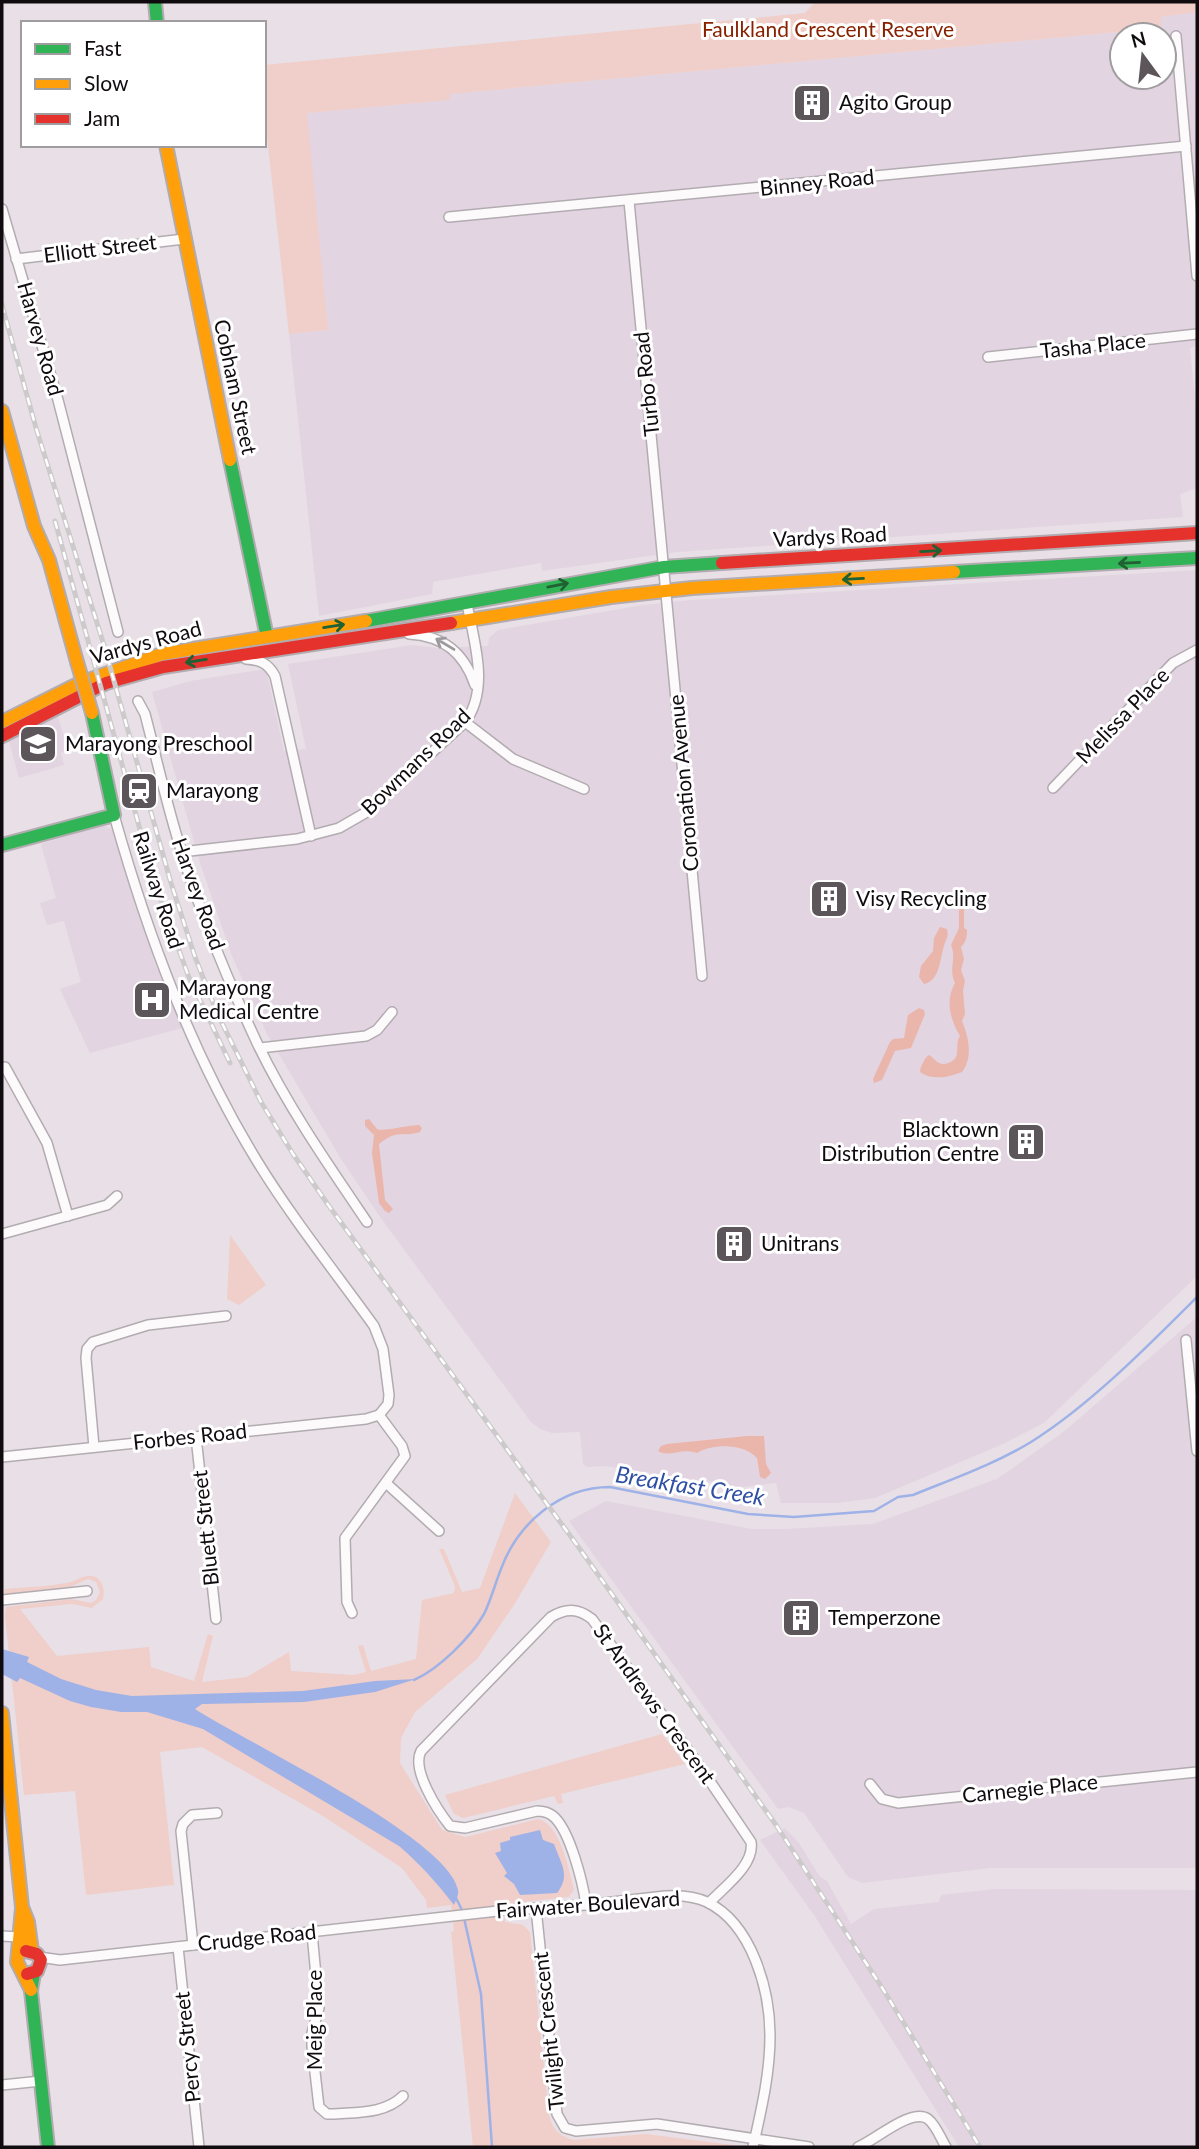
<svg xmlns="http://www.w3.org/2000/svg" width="1199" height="2149" viewBox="0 0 1199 2149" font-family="Lato,sans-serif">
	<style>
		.built { fill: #e3d4e1; fill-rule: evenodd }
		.green { fill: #f0cec9 }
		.forest { fill: #eab6ab }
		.water { fill: #9eb2e7 }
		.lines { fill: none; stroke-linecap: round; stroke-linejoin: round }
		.stream { stroke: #9eb2e7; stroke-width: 2.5 }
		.street-casing { stroke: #b2acb1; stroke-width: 12 }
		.fast-casing { stroke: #b2acb1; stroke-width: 16 }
		.slow-casing { stroke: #b2acb1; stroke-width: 16 }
		.jam-casing { stroke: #b2acb1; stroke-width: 16 }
		.street { stroke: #fcfafb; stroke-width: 9 }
		.fast { stroke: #30b455; stroke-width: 12 }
		.slow { stroke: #ff9f0a; stroke-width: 12 }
		.jam { stroke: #e5322d; stroke-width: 12 }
		.rail-casing { stroke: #cdcacc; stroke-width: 5 }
		.rail { stroke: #fff; stroke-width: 2.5; stroke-dasharray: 8; stroke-linecap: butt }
		.slow-bridge-casing { stroke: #b2acb1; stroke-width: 16; stroke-linecap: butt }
		.slow-bridge { stroke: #ff9f0a; stroke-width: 12 }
		.oneway { stroke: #206032 }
		.oneway2 { stroke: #9e9a9d }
		.labels { text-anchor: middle; stroke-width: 6; stroke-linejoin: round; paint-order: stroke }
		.park-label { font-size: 21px; fill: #882100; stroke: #fff }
		.poi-label { font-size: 21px; fill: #100b0f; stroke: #fff; text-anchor: start }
		.street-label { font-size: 21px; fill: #100b0f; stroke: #fff }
		.water-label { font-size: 23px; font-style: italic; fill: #2f4fa4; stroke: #fff }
	</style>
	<rect width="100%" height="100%" fill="#e8e0e6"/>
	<g class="built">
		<path d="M1197,12V346L1190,348L1197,418V488L1180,494L1183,517L677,552L542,571L541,563L433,582L432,594L319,616L289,334L328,330L306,113L449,100V94L1161,28L1160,17ZM1122,35H1164V77H1122Z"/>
		<polygon points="1197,570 1197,1276 1044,1423 1003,1444 875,1498 836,1503 781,1503 776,1483 743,1487 604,1466 587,1467 583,1464 580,1432 552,1433 540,1429 531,1422 383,1221 341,1159 267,1034 232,956 200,863 152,692 190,681 266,669 284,751 306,749 288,664 412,645 437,648 488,646 489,638 498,630 643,605 691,600"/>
		<polygon points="57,713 68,750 61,753 64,765 19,778 8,738"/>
		<polygon points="102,825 111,829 114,834 155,963 182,1028 90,1053 60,989 81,982 64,921 47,925 40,903 56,898 41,844"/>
		<polygon points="1197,1317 1197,1868 990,1868 862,1883 848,1877 804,1813 789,1807 778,1809 569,1521 606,1501 752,1529 786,1529 873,1524 997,1479 1062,1433"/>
		<polygon points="785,1828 799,1843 820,1877 827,1881 851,1924 874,1909 939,1902 941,1895 995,1889 1197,1890 1197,2147 959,2147 814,1915 760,1840"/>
	</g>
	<g class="green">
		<polygon points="815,2 1197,2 1197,12 1161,17 1161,28 450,94 450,100 307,113 328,330 289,334 264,110 264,65 805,13"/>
		<polygon points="230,1235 266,1285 239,1305 227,1299"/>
		<path d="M515,1493L551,1542L514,1605L477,1659L415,1712L401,1738L400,1763L442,1830L465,1837L538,1819C560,1823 569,1870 574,1890L569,1897L503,1904L505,1922L523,1925L530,1932L549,2115C553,2130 559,2136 574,2140L646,2134L733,2145L734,2147H473L451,1932L454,1931L451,1905L427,1908L426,1900L402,1868L323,1816L202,1747L160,1752L174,1885L86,1895L75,1791L24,1795L5,1616L6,1607L71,1599L91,1603L96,1600L100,1592L96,1582L88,1579L70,1587L7,1594L4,1593L5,1589C25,1587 46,1587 66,1583C76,1582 83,1574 93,1576C103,1579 105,1590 103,1599L92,1608L72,1604L20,1609L57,1656L149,1647L151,1667L194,1681L208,1634L213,1636L202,1682L247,1677L289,1652L291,1671L353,1675L366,1672L358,1646L363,1645L371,1671L416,1659L422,1600L454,1593L455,1586L439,1549H444L462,1592L480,1588Z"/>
		<polygon points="662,1734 685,1764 561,1794 563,1803 558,1804 554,1796 463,1818 454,1814 445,1795"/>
	</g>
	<g class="forest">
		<path d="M962,906L964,908V928L967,930C967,937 966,942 961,947L964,959L961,970L965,981L963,991L965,1014L962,1021C969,1037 973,1058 962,1072C949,1077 932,1081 920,1072C920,1067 925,1057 929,1055C933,1057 935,1061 939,1063C946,1066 957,1061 957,1053C958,1046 956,1043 960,1036C950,1019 945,1000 955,983C948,969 957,958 951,945L959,928V910Z"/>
		<path d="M940,927L947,929C949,938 946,938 944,946C940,958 940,981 924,984L919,977L921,966L933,951L934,938Z"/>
		<polygon points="919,1008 924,1010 925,1014 911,1048 895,1051 882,1080 874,1083 873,1079 890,1042 893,1039 904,1038 908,1015"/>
		<path d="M369,1119C372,1122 374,1126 377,1129C381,1132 410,1125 419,1125L422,1128L420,1132C402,1138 398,1128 379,1144L385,1200L393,1209L389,1213L385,1211L379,1203L372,1153L374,1135L365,1126V1120Z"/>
		<path d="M747,1436H764L766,1464L771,1473L765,1479L760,1477L757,1458C744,1444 714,1443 697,1453C681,1447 670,1458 658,1451L661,1446L667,1444Z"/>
	</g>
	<g class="water">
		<path d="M2,1649L29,1657L27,1662L61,1679L96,1690L132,1696L303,1691L375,1681L416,1679L375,1692L304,1702L202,1704L195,1709C244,1741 449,1838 458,1890C459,1895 456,1900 454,1905C437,1883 420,1864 399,1846L203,1729L147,1712H121L91,1707L70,1701L20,1678L17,1682L2,1674Z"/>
		<path d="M540,1830L543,1840L554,1844C561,1864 571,1875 557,1893L520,1895L514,1884L504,1876L507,1873L495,1853L501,1851L500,1843L510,1840V1837Z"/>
	</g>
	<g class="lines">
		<g class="stream">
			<path d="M414,1680C439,1669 470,1638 484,1614C491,1600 495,1584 501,1569C518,1523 560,1487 610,1487L748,1514L794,1517L874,1511L898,1497L913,1495C952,1479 995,1464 1031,1442C1090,1405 1148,1346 1197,1297"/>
			<polyline points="455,1896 463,1912"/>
			<polyline points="464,1918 481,1994 492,2147"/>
		</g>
		<defs>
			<g id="street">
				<polyline points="1176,36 1197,276"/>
				<polyline points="629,201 702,976"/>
				<polyline points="2,209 58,400 118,632"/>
				<polyline points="449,217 1186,146"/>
				<polyline points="16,259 184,239"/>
				<polyline points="988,357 1197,334"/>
				<path d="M409,634C444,636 464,653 475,685"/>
				<path d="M246,659C260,660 268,663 275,676L311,836"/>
				<path d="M138,701L145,714C157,760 167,807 182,853C202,918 229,983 258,1045C288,1107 329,1166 367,1222"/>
				<polyline points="465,722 513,759 584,789"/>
				<polyline points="1053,788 1173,663 1197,650"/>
				<path d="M114,815C148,936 191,1053 257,1161C292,1218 335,1272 374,1326L383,1349L389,1395L388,1404L379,1415"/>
				<path d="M181,852L297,839L339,828L365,813L377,803L465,722C490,689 474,641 467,604"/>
				<polyline points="260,1048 366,1036 377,1030 392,1012"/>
				<polyline points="5,1067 47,1143 68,1216"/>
				<polyline points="2,1234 107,1205 117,1196"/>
				<polyline points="1186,1340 1197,1451"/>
				<polyline points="196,1437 216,1619"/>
				<polyline points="94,1447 86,1358 87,1349 93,1342 148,1325 226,1316"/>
				<polyline points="2,1457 366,1419 379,1415"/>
				<polyline points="386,1483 439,1531"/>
				<polyline points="2,1600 87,1591"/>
				<polyline points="352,1613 347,1602 345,1538 405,1456 402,1446 379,1415"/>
				<polyline points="870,1784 882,1799 898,1803 1197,1772"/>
				<path d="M586,1905C583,1883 570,1830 553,1816C548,1812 543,1811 537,1811L465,1828L450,1826C438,1811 411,1770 421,1751L551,1617C566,1608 578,1608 592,1619L701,1768L751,1842C755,1865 724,1887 709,1903"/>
				<polyline points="536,1908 557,2114 565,2128 576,2131 657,2124 809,2147"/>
				<path d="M312,1933L319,2008L312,2033V2046L319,2107L327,2114H333C357,2112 385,2114 403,2096"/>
				<polyline points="2,1936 19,1937"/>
				<polyline points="193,1945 181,1831 183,1824 192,1815 217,1813"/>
				<polyline points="178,1947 199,2147"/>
				<path d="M39,1957L60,1960L507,1910L586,1905L665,1896C679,1895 694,1896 707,1902C752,1924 770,1990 770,2036C770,2074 761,2111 753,2147"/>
				<polyline points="2,2085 41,2081"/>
				<path d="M858,2147C874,2141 912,2107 928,2119C936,2125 941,2139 946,2147"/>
			</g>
			<g id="fast">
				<polyline points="155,2 157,23"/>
				<polyline points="230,460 267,637"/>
				<polyline points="954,572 1197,558"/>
				<polyline points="366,621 664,567 722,563"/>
				<polyline points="2,845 114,815 92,713"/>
				<polyline points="34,1973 31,1991 48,2147"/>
			</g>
			<g id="slow">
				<polyline points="166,145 230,460"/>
				<polyline points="2,411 34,526 49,560 77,662"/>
				<polyline points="451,623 611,597 692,588 954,572"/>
				<polyline points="2,722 80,683 162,654 366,621"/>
				<polyline points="2,1713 22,1907 28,1922 32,1951"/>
				<polyline points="22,1908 17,1962 31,1990"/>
			</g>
			<g id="jam">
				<polyline points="722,563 1197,533"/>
				<polyline points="2,736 106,683 163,667 451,623"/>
				<polyline points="26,1951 37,1954 41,1960 37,1971 27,1974"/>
			</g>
		</defs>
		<use href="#street" class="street-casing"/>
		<use href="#fast" class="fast-casing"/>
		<use href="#slow" class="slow-casing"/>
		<use href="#jam" class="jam-casing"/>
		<use href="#street" class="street"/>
		<use href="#fast" class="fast"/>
		<use href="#slow" class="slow"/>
		<use href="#jam" class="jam"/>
		<defs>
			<g id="rail">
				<polyline points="2,305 36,428 103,642 171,883 195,957 218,1015 261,1102 293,1154 329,1206 577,1545 776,1825 881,1986 980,2147"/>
				<polyline points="55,521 155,884 188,975 230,1063"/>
			</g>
		</defs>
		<use href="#rail" class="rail-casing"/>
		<use href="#rail" class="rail"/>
		<defs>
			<polyline id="slow-bridge" points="77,662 92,713"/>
		</defs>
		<use href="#slow-bridge" class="slow-bridge-casing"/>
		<use href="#slow-bridge" class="slow-bridge"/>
	</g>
	<defs><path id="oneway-shaft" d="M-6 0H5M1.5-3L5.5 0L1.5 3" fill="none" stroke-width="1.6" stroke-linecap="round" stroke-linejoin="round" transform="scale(1.75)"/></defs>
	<g class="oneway">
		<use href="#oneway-shaft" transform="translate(931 551) rotate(-3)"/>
		<use href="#oneway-shaft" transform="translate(1129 563) rotate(177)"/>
		<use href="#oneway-shaft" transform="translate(853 579) rotate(177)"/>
		<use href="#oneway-shaft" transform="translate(558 585) rotate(-11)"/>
		<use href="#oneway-shaft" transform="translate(334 626) rotate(-9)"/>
		<use href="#oneway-shaft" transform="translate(196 661) rotate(171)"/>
	</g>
	<use class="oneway2" href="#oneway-shaft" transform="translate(445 644) rotate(-149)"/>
	<defs>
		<symbol id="building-square" viewBox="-11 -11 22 22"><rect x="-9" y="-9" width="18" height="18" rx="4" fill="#5c565a" stroke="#fff"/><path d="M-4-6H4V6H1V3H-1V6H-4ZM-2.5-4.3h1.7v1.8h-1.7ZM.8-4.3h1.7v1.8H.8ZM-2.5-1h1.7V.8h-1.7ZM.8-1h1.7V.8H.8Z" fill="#fff"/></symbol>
		<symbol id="school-square" viewBox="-11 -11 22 22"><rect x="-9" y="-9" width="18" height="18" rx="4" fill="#5c565a" stroke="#fff"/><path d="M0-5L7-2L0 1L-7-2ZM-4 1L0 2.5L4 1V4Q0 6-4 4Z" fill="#fff"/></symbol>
		<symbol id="station-square" viewBox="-11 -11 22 22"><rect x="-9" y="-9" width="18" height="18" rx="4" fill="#5c565a" stroke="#fff"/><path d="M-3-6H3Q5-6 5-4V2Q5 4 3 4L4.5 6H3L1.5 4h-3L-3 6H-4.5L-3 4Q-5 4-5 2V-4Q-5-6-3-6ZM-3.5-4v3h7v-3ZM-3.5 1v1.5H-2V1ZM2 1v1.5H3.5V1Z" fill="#fff"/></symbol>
		<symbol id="hospital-square" viewBox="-11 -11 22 22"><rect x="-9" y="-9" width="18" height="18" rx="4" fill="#5c565a" stroke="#fff"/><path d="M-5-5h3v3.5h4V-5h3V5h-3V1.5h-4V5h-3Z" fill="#fff"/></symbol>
	</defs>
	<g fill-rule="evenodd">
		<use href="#building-square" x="790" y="81" width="44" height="44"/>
		<use href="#school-square" x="16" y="722" width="44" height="44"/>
		<use href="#station-square" x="117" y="769" width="44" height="44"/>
		<use href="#building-square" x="807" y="877" width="44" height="44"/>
		<use href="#hospital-square" x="130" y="978" width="44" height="44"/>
		<use href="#building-square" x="1004" y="1120" width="44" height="44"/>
		<use href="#building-square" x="712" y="1222" width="44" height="44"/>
		<use href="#building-square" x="779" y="1596" width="44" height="44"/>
	</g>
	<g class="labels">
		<g class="park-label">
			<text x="828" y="37">Faulkland Crescent Reserve</text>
		</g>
		<g class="poi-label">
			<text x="839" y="110">Agito Group</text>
			<text x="65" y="751">Marayong Preschool</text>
			<text x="166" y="798">Marayong</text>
			<text x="856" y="906">Visy Recycling</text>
			<text x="179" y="995">Marayong<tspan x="179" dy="24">Medical Centre</tspan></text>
			<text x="999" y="1137" text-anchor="end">Blacktown<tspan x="999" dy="24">Distribution Centre</tspan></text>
			<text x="761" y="1251">Unitrans</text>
			<text x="828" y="1625">Temperzone</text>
		</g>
		<g class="street-label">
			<text transform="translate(817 183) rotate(-6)" y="7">Binney Road</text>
			<text transform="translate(100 249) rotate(-7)" y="7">Elliott Street</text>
			<text transform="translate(40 339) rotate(74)" y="7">Harvey Road</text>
			<text transform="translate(1093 346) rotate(-6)" y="7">Tasha Place</text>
			<text transform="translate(647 384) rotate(-96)" y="7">Turbo Road</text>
			<text transform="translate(235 387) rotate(78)" y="7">Cobham Street</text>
			<text transform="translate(830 537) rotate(-3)" y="7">Vardys Road</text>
			<text transform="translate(146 643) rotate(-15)" y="7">Vardys Road</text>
			<text transform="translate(1123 716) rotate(-46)" y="7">Melissa Place</text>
			<text transform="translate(416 762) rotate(-44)" y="7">Bowmans Road</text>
			<text transform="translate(684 783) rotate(-95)" y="7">Coronation Avenue</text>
			<text transform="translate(158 890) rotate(72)" y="7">Railway Road</text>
			<text transform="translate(198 894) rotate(70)" y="7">Harvey Road</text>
			<text transform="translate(190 1437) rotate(-6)" y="7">Forbes Road</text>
			<text transform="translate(206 1528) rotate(-96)" y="7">Bluett Street</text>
			<text transform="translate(654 1704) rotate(54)" y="7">St Andrews Crescent</text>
			<text transform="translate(1030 1789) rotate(-6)" y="7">Carnegie Place</text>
			<text transform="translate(588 1905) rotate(-4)" y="7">Fairwater Boulevard</text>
			<text transform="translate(257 1938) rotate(-6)" y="7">Crudge Road</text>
			<text transform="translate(315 2020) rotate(-90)" y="7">Meig Place</text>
			<text transform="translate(549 2031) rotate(-96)" y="7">Twilight Crescent</text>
			<text transform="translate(188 2047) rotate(-96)" y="7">Percy Street</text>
		</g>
		<g class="water-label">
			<text transform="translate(690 1486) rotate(9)" y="8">Breakfast Creek</text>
		</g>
	</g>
	<rect width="1199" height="2149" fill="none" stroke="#100b0f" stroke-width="7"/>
	<rect x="21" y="21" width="245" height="126" fill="#ffffff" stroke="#9f9d9f" stroke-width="2"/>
	<rect x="35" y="44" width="35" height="10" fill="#30b455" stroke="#9f9d9f" stroke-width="2"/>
	<text x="84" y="56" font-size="21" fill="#100b0f">Fast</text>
	<rect x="35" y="79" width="35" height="10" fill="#ff9f0a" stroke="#9f9d9f" stroke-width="2"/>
	<text x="84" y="91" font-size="21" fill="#100b0f">Slow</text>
	<rect x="35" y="114" width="35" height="10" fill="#e5322d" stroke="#9f9d9f" stroke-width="2"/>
	<text x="84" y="126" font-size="21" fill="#100b0f">Jam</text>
	<g transform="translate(1143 56) rotate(345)"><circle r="33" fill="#ffffff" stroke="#9f9d9f" stroke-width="2"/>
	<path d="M0-5L12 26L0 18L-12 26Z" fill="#5c565a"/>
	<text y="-10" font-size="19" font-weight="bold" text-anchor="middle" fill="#100b0f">N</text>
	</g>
</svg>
